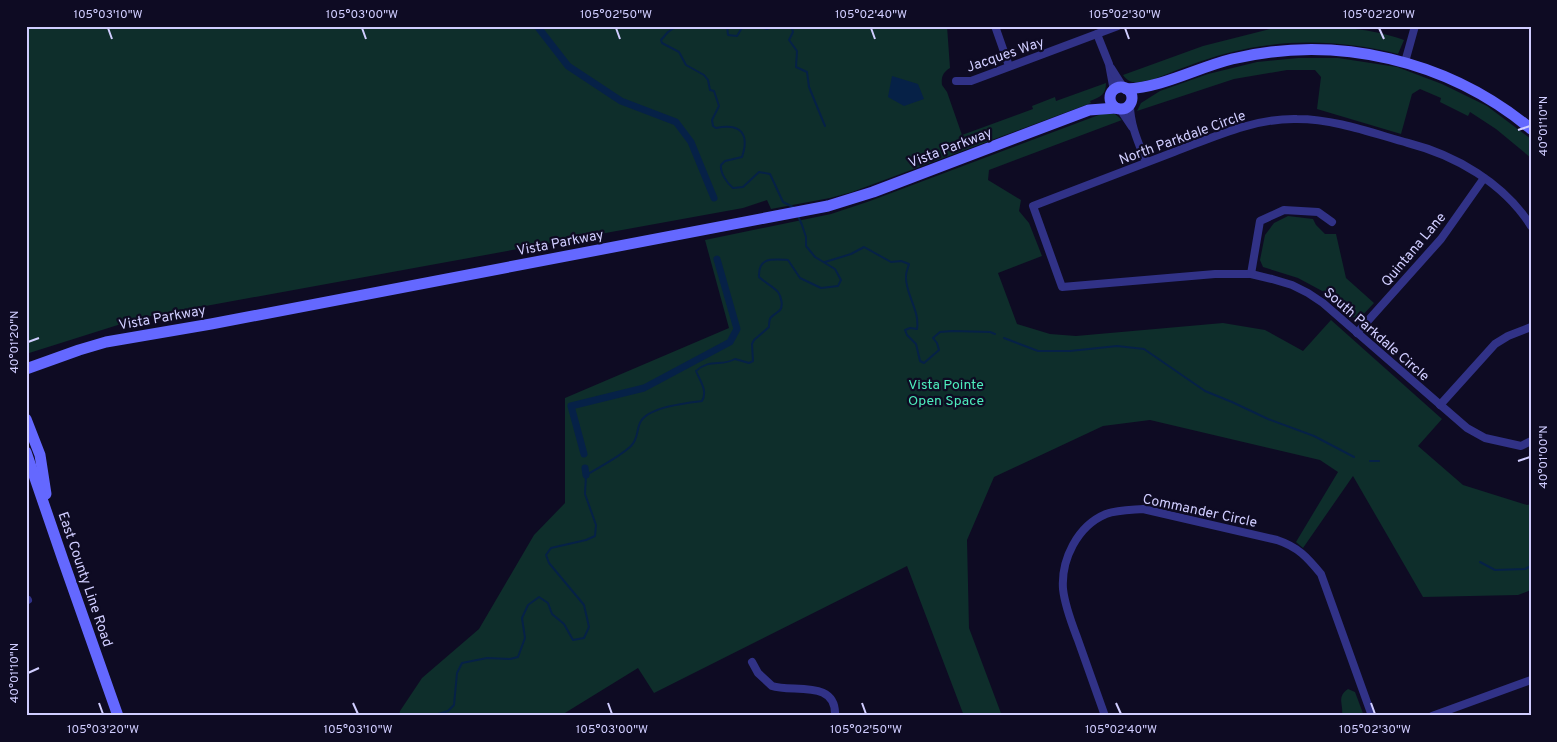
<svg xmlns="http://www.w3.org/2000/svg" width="1557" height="742" viewBox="0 0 1557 742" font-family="Overpass,sans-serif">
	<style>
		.green { fill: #0e2e2b }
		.water { fill: #062147 }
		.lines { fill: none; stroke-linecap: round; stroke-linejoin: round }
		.stream { stroke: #062147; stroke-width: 2 }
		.canal { stroke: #062147; stroke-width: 7 }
		.street { stroke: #313287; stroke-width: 8 }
		.secondary { stroke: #6468ff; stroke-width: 11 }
		.ticks { fill: none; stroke: #d0cdff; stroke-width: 2 }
		.labels { text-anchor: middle; stroke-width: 4.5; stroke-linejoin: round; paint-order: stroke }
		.street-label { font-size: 14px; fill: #d0cdff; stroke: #0e0b23 }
		.park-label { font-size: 14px; fill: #4decbc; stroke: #0e0b23 }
		.neatline { fill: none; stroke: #d0cdff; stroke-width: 2 }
		.ticks-label { font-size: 12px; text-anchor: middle; fill: #d0cdff }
	</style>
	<rect width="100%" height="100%" fill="#0e0b23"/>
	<g class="green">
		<path d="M26,26H947L950,68C943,72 941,77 942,85L947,92L962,135L1033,109L1032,106L1055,97L1056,101L1106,83C1106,94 1101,97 1090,101L1091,103L852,192L830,198L771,209L767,200L743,208L140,318L26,354Z"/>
		<path d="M1282,26C1322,26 1366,26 1404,40L1398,54C1342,40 1284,38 1228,53C1201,60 1175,71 1149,81L1148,80C1138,83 1130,85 1123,75L1203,46Z"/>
		<polygon points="1298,58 1338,58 1397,67 1442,84 1487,106 1531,139 1531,158 1496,129 1470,112 1468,116 1440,102 1441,98 1420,89 1412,94 1401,134 1317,109 1321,77 1315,70 1287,70 1234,79 1137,111 1141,103 1160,91 1208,74 1257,62"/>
		<polygon points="1104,113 1115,114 1122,120 989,170 988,180 1021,200 1019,211 1029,223 1042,256 998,273 1017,324 1050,334 1076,336 1223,323 1265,330 1303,351 1331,320 1442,419 1418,446 1463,485 1527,505 1531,504 1531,590 1518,595 1423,597 1353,476 1303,548 1296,542 1338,472 1320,460 1150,420 1103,426 994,477 967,540 969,628 1002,716 964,716 907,566 654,693 638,668 560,716 399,716 400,711 422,678 479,629 534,535 565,503 565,398 729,328 705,240 831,214 870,201"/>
		<polygon points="1288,216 1313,219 1316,225 1325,234 1336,234 1346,278 1374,303 1360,318 1351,317 1324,292 1298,278 1263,267 1260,260 1265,235 1274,223"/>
		<path d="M1348,689L1355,692L1364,716H1342C1344,704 1336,697 1348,689Z"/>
	</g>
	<polygon class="water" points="892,76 918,84 924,99 904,106 888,97"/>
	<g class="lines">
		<g class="stream">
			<path d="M677,26L668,32L661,40L662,43L679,52L686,65L704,75L708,80L710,90L714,91L719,106L712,120L713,126L716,128C740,123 750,133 742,157L725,161L721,165C720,173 727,183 733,188L743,187L759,172L770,174L783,202L793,207"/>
			<polyline points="727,26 728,35 737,36 743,26"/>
			<polyline points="764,26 766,29 770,28 771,26"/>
			<polyline points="791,26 793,32 789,40 797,51 796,67 807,72 809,87 825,126"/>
			<path d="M825,262L851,254L864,247L891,262L901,261L909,264C908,268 906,272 906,276C905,294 920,310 917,329L910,328L905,330L907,335L916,344L920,361L924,363L939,350L937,343L933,338L940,332L952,331L990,332L995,334"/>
			<polyline points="1004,338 1038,351 1070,351 1117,346 1144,349 1205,391 1232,402 1268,419 1314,436 1354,457"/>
			<polyline points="1370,461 1379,461"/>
			<polyline points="1480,562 1495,570 1525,569 1531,566"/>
			<path d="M432,716L448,711L454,705L457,673L462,663L487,658L510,659L518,657L525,638L522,618L528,605L539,597L548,603L552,614L564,624L573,640L584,638L589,627L584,605L549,563L546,555L551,548L586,540L595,536L596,525L585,494L586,475C601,466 618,458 631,446C639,438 636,429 641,421C650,407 686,403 702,401C708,391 700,381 696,371C710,358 721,367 735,359L749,363L753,361L752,344L754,340L769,327C769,315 772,317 779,311C784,307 781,296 778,292C774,287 764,282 759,277C758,257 772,259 788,260L800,278L821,288L838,286L841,280L835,269L815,257L806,246V237L802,225L798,216"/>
		</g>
		<g class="canal">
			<polyline points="537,26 568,66 621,101 676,122 691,142 714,198"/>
			<polyline points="584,454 571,406 644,388 730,342 737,329 717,259"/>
			<polyline points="585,468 586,475"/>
		</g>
		<g class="street">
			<polyline points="995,26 1009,66"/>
			<polyline points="1097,34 1109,64 1114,91"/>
			<polyline points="1405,62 1415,26"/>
			<polyline points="1111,68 1123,87"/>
			<polyline points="956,81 971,81 1118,26"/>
			<path d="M1130,105C1130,125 1139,144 1146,162"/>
			<polyline points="1120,109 1132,127"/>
			<path d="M1531,226C1504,183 1455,155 1408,143C1372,133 1335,119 1297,119C1254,118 1214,137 1174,152C1127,170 1080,188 1033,206L1062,287L1215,274H1251L1272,279L1292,285L1308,293L1323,303L1467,428L1485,438L1521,446L1531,441"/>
			<polyline points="1251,274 1260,221 1284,210 1318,212 1332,222"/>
			<polyline points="1357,333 1441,239 1484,178"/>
			<polyline points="1440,405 1495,344 1508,336 1531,327"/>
			<polyline points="26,601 28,600"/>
			<path d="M752,662L758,673L772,686C792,693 837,679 835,716"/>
			<path d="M1105,716C1096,691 1087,665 1078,640C1072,624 1065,607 1063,589C1061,560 1077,526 1106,514C1117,510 1131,510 1143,509L1277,540C1298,547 1307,557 1321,574L1372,716"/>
			<polyline points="1432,716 1531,680"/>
		</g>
		<g class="secondary">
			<circle cx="1121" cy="98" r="11"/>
			<path d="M1126,89C1164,87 1196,68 1232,59C1337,34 1448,60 1531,129"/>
			<polyline points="26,369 79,350 106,342 211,324 828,206 873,192 1089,110 1116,108"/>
			<polyline points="26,419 40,455 46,494"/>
			<polyline points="26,452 63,560 118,716"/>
		</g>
	</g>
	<path class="ticks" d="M108,28L112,39M362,28L366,39M616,28L620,39M871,28L875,39M1125,28L1129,39M1379,28L1384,39M1518,130L1530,126M28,342L39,338M1518,461L1530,457M28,673L39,668M99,703L103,714M353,703L358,714M608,703L612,714M862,703L866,714M1116,703L1121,714M1371,703L1375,714"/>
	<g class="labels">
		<g class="street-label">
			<text transform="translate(1005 54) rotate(-19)" y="5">Jacques Way</text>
			<text transform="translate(1182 137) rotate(-20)" y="5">North Parkdale Circle</text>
			<text transform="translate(950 147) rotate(-21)" y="5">Vista Parkway</text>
			<text transform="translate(560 242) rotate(-11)" y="5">Vista Parkway</text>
			<text transform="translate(1413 249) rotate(-50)" y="5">Quintana Lane</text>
			<text transform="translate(162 317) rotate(-10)" y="5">Vista Parkway</text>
			<text transform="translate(1377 334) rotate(41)" y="5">South Parkdale Circle</text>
			<text transform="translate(1200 510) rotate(12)" y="5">Commander Circle</text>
			<text transform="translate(86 579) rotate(71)" y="5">East County Line Road</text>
		</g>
		<g class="park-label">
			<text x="946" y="389">Vista Pointe<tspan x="946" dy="16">Open Space</tspan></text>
		</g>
	</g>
	<rect width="1557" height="742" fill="none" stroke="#0e0b23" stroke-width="55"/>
	<rect x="28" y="28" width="1502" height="686" class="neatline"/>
	<g class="ticks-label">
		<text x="108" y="18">105°03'10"W</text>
		<text x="362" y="18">105°03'00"W</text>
		<text x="616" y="18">105°02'50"W</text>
		<text x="871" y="18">105°02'40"W</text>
		<text x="1125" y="18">105°02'30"W</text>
		<text x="1379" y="18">105°02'20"W</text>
		<text transform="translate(1543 126) rotate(-90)" y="4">40°01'10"N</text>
		<text transform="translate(14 342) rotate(-90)" y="4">40°01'20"N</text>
		<text transform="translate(1543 457) rotate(-90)" y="4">40°01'00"N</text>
		<text transform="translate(14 673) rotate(-90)" y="4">40°01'10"N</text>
		<text x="103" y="733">105°03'20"W</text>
		<text x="358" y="733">105°03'10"W</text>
		<text x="612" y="733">105°03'00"W</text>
		<text x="866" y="733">105°02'50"W</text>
		<text x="1121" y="733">105°02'40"W</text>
		<text x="1375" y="733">105°02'30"W</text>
	</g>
</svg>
